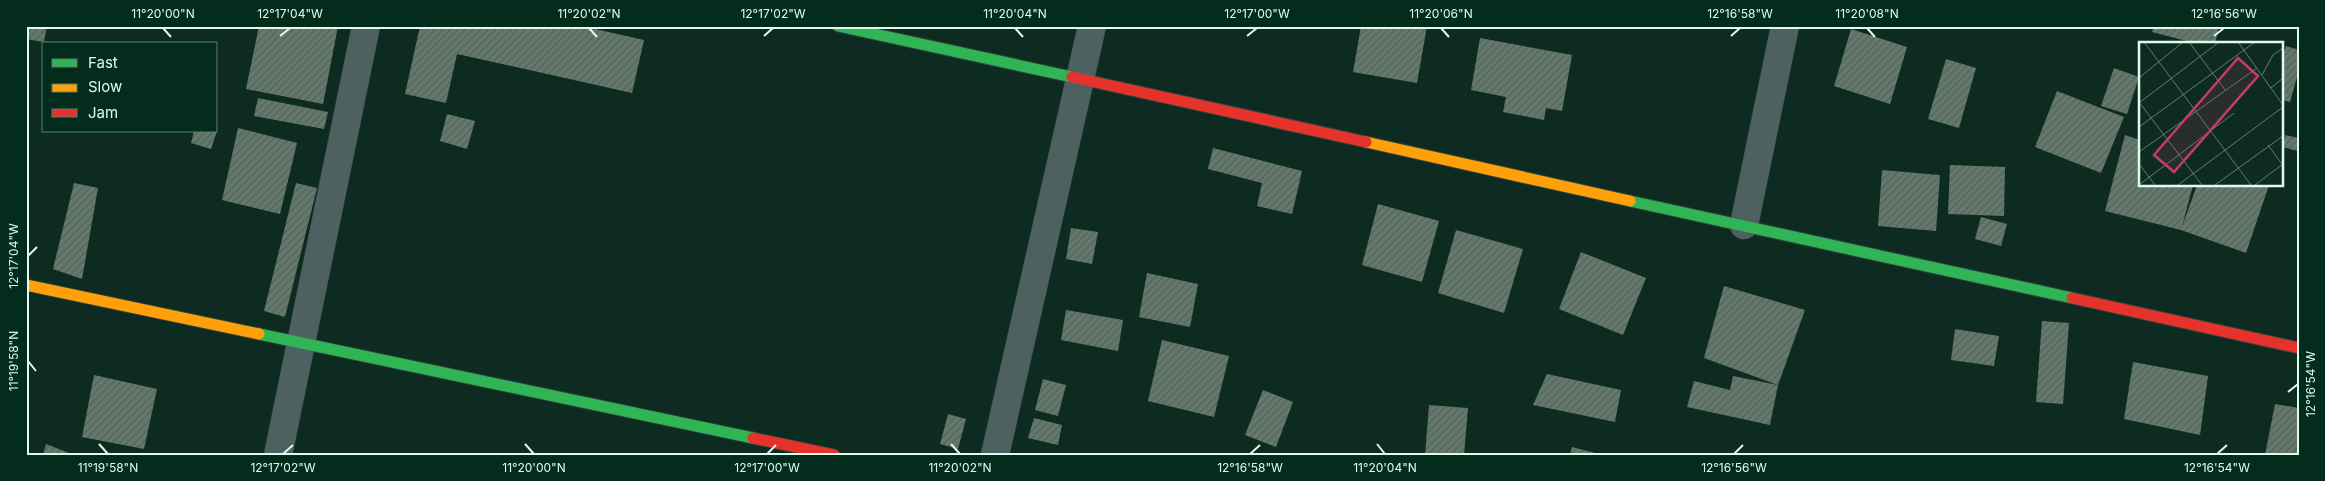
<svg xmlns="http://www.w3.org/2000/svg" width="2325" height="481" viewBox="0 0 2325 481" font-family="Inter,sans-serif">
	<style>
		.building { fill: url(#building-hatch) }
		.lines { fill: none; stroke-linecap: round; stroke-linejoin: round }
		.street-casing { stroke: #2d463c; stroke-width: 29 }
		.fast-casing { stroke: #2d463c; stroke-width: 13 }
		.slow-casing { stroke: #2d463c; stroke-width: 13 }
		.jam-casing { stroke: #2d463c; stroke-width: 13 }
		.street { stroke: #4e6161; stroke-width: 28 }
		.fast { stroke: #30b455; stroke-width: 11 }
		.slow { stroke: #ff9f0a; stroke-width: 11 }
		.jam { stroke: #e5322d; stroke-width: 11 }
		.ticks { fill: none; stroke: #e0fbed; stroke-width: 2 }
		.inset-road { fill: none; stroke: #617e72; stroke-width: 1 }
		.view { fill: #c63a71; fill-opacity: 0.15; stroke: #c63a71; stroke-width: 2.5 }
		.inset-edge { fill: none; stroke: #e0fbed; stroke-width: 2.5 }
		.neatline { fill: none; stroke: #e0fbed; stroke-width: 2 }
		.ticks-label { font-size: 12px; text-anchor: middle; fill: #e0fbed }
	</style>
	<defs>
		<pattern id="building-hatch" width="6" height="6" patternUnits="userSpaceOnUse" patternTransform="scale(1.25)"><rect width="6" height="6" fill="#64796c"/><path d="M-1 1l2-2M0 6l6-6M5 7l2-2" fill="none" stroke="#54625a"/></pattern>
	</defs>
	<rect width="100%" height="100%" fill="#0d2b20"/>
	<g class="building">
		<polygon points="29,26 47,26 44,42 26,39"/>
		<polygon points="259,26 338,26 323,104 246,89"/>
		<polygon points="420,26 582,26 644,40 632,93 457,54 446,103 405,94"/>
		<polygon points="1361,26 1427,26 1417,83 1353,72"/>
		<polygon points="2154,26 2219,26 2215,44 2198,44 2152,32"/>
		<polygon points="1851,29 1907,47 1890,104 1834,86"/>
		<polygon points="1480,38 1572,55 1562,111 1546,108 1544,120 1503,112 1506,97 1471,90"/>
		<polygon points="2286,46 2299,50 2299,70 2290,102 2281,100 2281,62"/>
		<polygon points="1946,59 1976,68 1959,128 1928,119"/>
		<polygon points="2114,68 2139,77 2127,114 2101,106"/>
		<polygon points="2057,91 2124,117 2101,173 2035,147"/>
		<polygon points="258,98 328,112 324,129 254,116"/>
		<polygon points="447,114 475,121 467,149 440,141"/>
		<polygon points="238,128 297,143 280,214 222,200"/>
		<polygon points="194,131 217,131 211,149 191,143"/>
		<polygon points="2125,135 2140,140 2140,185 2193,185 2182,227 2197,185 2269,185 2246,253 2181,230 2105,211"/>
		<polygon points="2285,135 2299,138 2297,151 2283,147"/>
		<polygon points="1213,148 1302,171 1292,214 1257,206 1262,183 1208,169"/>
		<polygon points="1950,165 2005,167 2004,216 1948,214"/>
		<polygon points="1882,170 1940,175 1936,231 1878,226"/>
		<polygon points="74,183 98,188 82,279 53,269"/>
		<polygon points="296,183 317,188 285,317 264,311"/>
		<polygon points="1378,204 1439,221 1422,282 1362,265"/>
		<polygon points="1981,217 2007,224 2001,246 1975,239"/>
		<polygon points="1071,228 1098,232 1092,264 1066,259"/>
		<polygon points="1456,230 1523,249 1504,313 1438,293"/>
		<polygon points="1581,252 1646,278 1623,335 1559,309"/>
		<polygon points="1147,273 1198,284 1190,327 1139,317"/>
		<polygon points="1724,286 1805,310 1778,385 1704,358"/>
		<polygon points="1066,310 1123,320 1118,351 1061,340"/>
		<polygon points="2042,321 2069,323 2063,404 2036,402"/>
		<polygon points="1955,329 1999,336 1994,366 1951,360"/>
		<polygon points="1162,340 1229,356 1214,417 1148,401"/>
		<polygon points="2133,362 2208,376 2200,435 2124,419"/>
		<polygon points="1547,374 1621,390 1615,422 1533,405"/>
		<polygon points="94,375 157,389 144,449 82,437"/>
		<polygon points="1733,376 1778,385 1770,425 1687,407 1694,381 1730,390"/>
		<polygon points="1043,379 1066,385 1058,416 1035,410"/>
		<polygon points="1263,390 1293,402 1276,447 1245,435"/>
		<polygon points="2275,404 2299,408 2299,455 2265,455"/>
		<polygon points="1429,405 1468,408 1464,455 1425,455"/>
		<polygon points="948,414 966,419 958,449 940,444"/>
		<polygon points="1034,418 1062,425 1058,445 1028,438"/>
		<polygon points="46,444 69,453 68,455 43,455"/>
		<polygon points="1572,447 1599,454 1599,455 1570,455"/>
	</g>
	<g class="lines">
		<defs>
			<g id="street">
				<polyline points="1744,225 1785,26"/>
				<polyline points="278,455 366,26"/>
				<polyline points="995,455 1092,26"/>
			</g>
			<g id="fast">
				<polyline points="838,26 1072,77"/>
				<polyline points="1630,201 2072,298"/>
				<polyline points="259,334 753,438"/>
			</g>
			<g id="slow">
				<polyline points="1366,142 1630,201"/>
				<polyline points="26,285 259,334"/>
			</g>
			<g id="jam">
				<polyline points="1072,77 1366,142"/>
				<polyline points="2072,298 2299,348"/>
				<polyline points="753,438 834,455"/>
			</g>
		</defs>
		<use href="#street" class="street-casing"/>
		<use href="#fast" class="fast-casing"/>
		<use href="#slow" class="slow-casing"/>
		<use href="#jam" class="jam-casing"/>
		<use href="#street" class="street"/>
		<use href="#fast" class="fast"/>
		<use href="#slow" class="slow"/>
		<use href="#jam" class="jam"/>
	</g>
	<path class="ticks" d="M163,28L171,37M589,28L597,37M1015,28L1023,37M1441,28L1449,37M1867,28L1875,37M280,36L290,28M764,36L773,28M1247,36L1257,28M1731,36L1740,28M2214,36L2224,28M28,256L37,247M28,361L36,371M2288,392L2298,384M99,444L108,454M525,444L534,454M951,444L960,454M1377,444L1385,454M283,454L293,445M767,454L776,445M1250,454L1260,445M1734,454L1743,445M2217,454L2227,445"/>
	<g transform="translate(2139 42)">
		<rect width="144" height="144" fill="#0d2b20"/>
		<path class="inset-road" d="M5,0L112,143M50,0L87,49M99,0L144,63M123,33L134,13L144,6M0,36L44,0M132,46L144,36M0,60L63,143M0,61L80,0M0,85L116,0M129,103L143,122M0,110L118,26M0,122L16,143M0,143L95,71M39,143L144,65M76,143L144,94M116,143L144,122"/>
		<path class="view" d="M99,16L119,34L35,130L15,113Z"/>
		<rect width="144" height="144" class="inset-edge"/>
	</g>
	<rect width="2325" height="481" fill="none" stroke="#032c1d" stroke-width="55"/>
	<rect x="42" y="42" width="175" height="90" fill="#032c1d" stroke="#5b7f70"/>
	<rect x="52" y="59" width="25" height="8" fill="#30b455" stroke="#5b7f70"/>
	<text x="88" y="68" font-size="15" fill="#e0fbed">Fast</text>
	<rect x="52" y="84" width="25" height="8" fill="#ff9f0a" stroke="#5b7f70"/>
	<text x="88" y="92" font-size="15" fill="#e0fbed">Slow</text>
	<rect x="52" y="109" width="25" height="8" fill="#e5322d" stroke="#5b7f70"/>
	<text x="88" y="118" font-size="15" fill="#e0fbed">Jam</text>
	<rect x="28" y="28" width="2270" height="426" class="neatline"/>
	<g class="ticks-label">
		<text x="163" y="18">11°20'00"N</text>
		<text x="290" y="18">12°17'04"W</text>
		<text x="589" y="18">11°20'02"N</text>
		<text x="773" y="18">12°17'02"W</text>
		<text x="1015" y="18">11°20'04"N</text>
		<text x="1257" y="18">12°17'00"W</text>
		<text x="1441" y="18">11°20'06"N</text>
		<text x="1740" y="18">12°16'58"W</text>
		<text x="1867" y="18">11°20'08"N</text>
		<text x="2224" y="18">12°16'56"W</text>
		<text transform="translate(14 256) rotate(-90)" y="4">12°17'04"W</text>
		<text transform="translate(14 361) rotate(-90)" y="4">11°19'58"N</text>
		<text transform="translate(2311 384) rotate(-90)" y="4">12°16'54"W</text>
		<text x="108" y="472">11°19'58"N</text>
		<text x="283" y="472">12°17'02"W</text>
		<text x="534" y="472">11°20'00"N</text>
		<text x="767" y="472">12°17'00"W</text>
		<text x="960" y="472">11°20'02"N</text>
		<text x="1250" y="472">12°16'58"W</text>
		<text x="1385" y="472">11°20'04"N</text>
		<text x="1734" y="472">12°16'56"W</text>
		<text x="2217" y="472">12°16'54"W</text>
	</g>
</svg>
